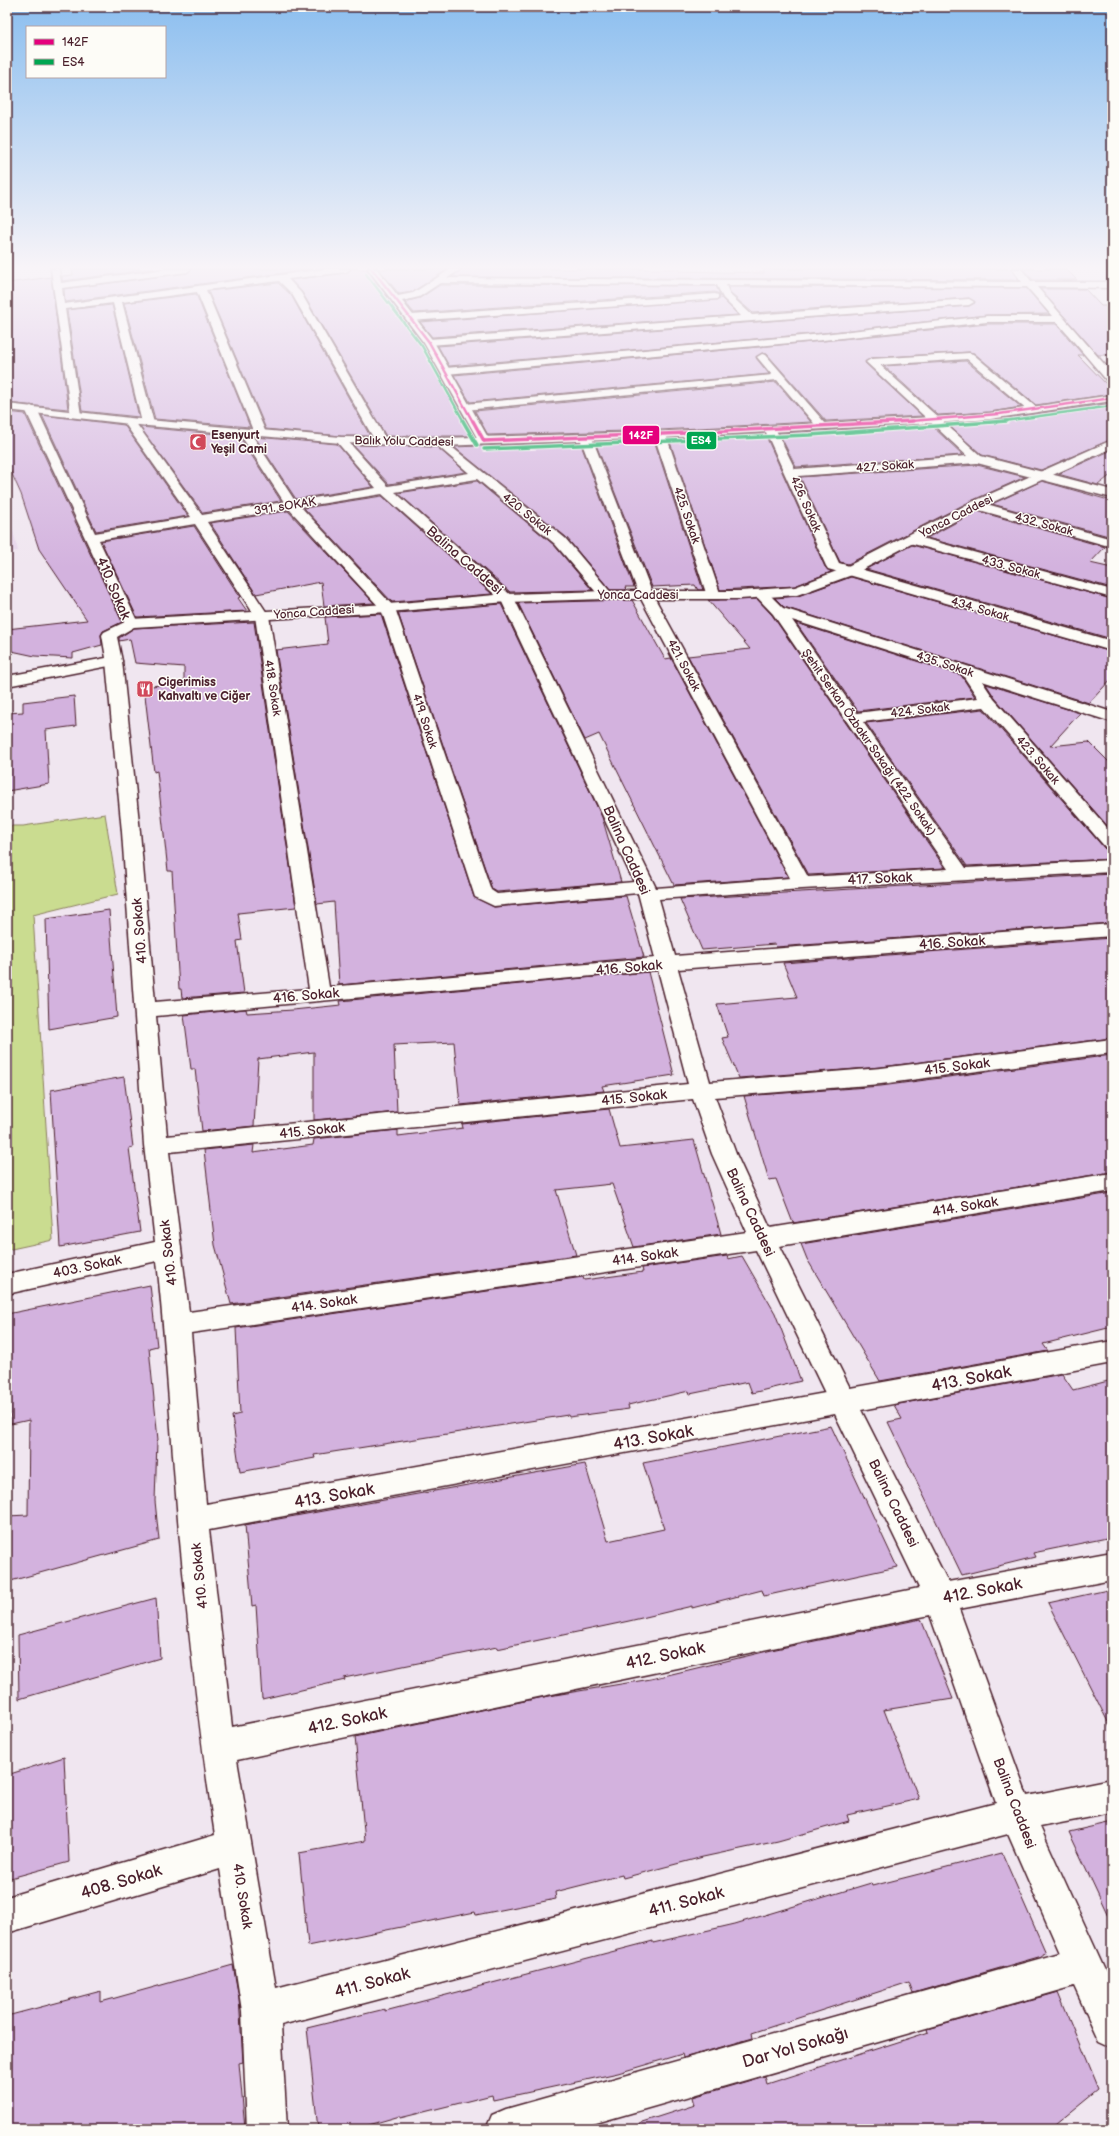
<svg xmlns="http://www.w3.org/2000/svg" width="1119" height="2136" viewBox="0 0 1119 2136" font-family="'Balsamiq Sans',sans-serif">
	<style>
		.built { fill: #e7d6eb }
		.green { fill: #cadc90; stroke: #8a7e5e }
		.building { fill: #d3b2de; stroke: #4a1f2b }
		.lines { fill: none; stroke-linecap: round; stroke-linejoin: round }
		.minor-casing { stroke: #4a1f2b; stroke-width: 3 }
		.tertiary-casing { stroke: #4a1f2b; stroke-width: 3 }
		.secondary-casing { stroke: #4a1f2b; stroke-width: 3 }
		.minor { fill: #fdfcf7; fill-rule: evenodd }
		.tertiary { fill: #fdfcf7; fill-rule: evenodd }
		.secondary { fill: #fdfcf7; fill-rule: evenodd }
		.bus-1-far1-casing { stroke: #fdfcf7; stroke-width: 4 }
		.bus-1-casing { stroke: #fdfcf7; stroke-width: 5.5 }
		.bus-2-far1-casing { stroke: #fdfcf7; stroke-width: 4 }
		.bus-2-casing { stroke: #fdfcf7; stroke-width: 5.5 }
		.bus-1-far1 { stroke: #e5007d; stroke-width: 2.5 }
		.bus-1 { stroke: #e5007d; stroke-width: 3.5 }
		.bus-2-far1 { stroke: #00a651; stroke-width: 2.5 }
		.bus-2 { stroke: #00a651; stroke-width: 3.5 }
		.labels { text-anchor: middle; stroke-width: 3; stroke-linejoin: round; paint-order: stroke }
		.far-poi-label { font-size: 12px; font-weight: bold; fill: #4a1f2b; stroke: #fdfcf7; text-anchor: start }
		.far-street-label { font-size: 12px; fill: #4a1f2b; stroke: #fdfcf7 }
		.street-label { font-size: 14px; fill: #4a1f2b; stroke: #fdfcf7 }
		.near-street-label { font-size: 17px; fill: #4a1f2b; stroke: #fdfcf7 }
		.line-badge { stroke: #fdfcf7; stroke-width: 1.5 }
		.badge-label { font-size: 11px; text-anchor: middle; font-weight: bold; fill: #fff }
	</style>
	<rect width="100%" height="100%" fill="#f0e6f0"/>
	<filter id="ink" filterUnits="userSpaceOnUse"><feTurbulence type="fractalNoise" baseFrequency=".025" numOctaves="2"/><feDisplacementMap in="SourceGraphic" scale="8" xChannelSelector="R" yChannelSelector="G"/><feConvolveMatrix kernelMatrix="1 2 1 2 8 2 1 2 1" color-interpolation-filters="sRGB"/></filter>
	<g filter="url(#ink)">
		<polygon class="built" points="7,507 18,551 7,552"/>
		<polygon class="green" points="105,814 118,894 33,915 53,1240 7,1250 7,826 23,826"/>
		<g class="building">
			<polygon points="72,269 154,269 62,281 62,276 73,275"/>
			<polygon points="192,269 313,269 65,302 64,289 187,273"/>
			<polygon points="351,269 367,269 423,344 474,436 386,436 302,292 291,280 346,273"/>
			<polygon points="379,269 448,269 412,292 399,294"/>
			<polygon points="462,269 679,269 679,271 764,273 763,269 1011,269 1019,280 452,277"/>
			<polygon points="1023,269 1066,269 1077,280 1033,280"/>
			<polygon points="51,277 68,409 7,403 7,283"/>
			<polygon points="278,283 291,295 370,436 341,436 266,429 208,291"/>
			<polygon points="440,285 716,286 722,299 738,315 432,337 420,322 720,299 719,294 715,292 414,313 405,302 420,298"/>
			<polygon points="728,287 1026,288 1049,314 987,315 823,333 449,366 438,346 969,306 975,303 969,298 753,313 731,294"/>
			<polygon points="1040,289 1085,289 1101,306 1112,306 1112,355 1098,355"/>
			<polygon points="196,294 250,427 155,419 124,303"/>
			<polygon points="112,305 139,417 82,411 67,310"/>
			<polygon points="987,324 1056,324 1083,355 1078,355 1112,390 1112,394 1036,405 974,353 969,352 870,358 865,363 922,416 826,421 767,354 762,353 756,358 769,374 470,402 454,375 823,341"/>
			<polygon points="966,361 1021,407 990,412 938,415 884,366"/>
			<polygon points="776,382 811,422 660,430 488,435 475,411"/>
			<polygon points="1112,403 1112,439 1041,470 982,455 947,424 990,420"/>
			<polygon points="7,412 25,414 122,622 103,631 101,635 102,645 73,653 73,658 35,656 7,650 7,629 87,620 39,549 21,494 7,463"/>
			<polygon points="42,415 124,425 188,516 96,531"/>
			<polygon points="931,425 963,455 796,467 779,433"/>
			<polygon points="140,427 239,436 281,501 203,513"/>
			<polygon points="765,434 825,567 831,572 795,586 720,590 669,439"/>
			<polygon points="255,437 337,444 373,487 296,499"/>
			<polygon points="654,440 703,590 698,590 695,585 652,587 595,442"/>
			<polygon points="580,442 634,587 625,587 626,590 610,590 566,537 454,447"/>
			<polygon points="353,445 437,447 466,472 389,484"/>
			<polygon points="1112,450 1112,474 1098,485 1058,474"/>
			<polygon points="977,465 1025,477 971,501 848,564 840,562 800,477"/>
			<polygon points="477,481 554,545 592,590 510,592 398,493"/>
			<polygon points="1042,481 1112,501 1112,537 992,504"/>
			<polygon points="382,496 492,594 392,602 304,508"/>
			<polygon points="288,511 374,603 324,606 321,582 256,594 210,523"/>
			<polygon points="977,511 1105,547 1090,563 1112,568 1112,588 927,538"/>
			<polygon points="194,526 240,597 238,598 247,611 137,617 101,541"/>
			<polygon points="912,545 1112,599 1112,639 866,569"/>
			<polygon points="851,577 1112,652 1112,678 1089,703 784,607 775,598 798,596"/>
			<polygon points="757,599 772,615 945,868 809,875 688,656 750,649 708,600"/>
			<polygon points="632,600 665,659 671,658 788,877 674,885 599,734 585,740 518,603"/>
			<polygon points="501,604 602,817 621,882 497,892 492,889 398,613"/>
			<polygon points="381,614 474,897 494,907 626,896 644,957 339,985 334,902 317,904 276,650 328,644 325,617"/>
			<polygon points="254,622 296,907 238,913 242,940 237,941 244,993 182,998 181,989 179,989 172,871 168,871 157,771 154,772 144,687 184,682 184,667 135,663 130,639 119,641 119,638 134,628"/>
			<polygon points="796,623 961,675 975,697 858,711"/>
			<polygon points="986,684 1080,713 1050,746 1089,742 1112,765 1112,831 995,698"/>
			<polygon points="74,696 76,726 46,730 49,784 7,791 7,713 23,712 23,702"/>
			<polygon points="983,709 1105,849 1112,850 1112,859 967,866 866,723"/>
			<polygon points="1112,874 1112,923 776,947 775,944 702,950 680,899"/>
			<polygon points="109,910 117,1017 49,1029 46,919"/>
			<polygon points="1112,938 1112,1038 881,1067 739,1078 722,1038 728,1037 717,1004 797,997 783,963"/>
			<polygon points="648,972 674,1075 602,1086 604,1091 460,1105 454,1042 394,1045 397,1112 314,1120 314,1052 258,1059 254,1126 202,1131 195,1069 191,1069 184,1015 246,1009 247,1013 293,1010 341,1005 340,1001"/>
			<polygon points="1112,1055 1112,1172 793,1223 776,1179 769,1180 744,1096 881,1086"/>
			<polygon points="124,1077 133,1147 129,1148 140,1232 60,1247 51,1090"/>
			<polygon points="609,1109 620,1148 694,1140 721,1234 634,1247 612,1184 556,1190 576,1255 231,1304 215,1245 204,1150 254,1145 253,1153 313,1145 314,1139 398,1130 398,1136 463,1128 462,1124"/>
			<polygon points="1112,1193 1112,1327 1043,1344 1048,1351 880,1381 807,1259 801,1244"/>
			<polygon points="727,1256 728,1259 742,1256 775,1313 801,1381 752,1393 748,1382 690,1394 689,1391 628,1405 629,1409 569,1417 568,1415 352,1449 314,1455 315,1458 240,1472 232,1416 240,1414 236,1328 583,1277 584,1280 643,1272 642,1268"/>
			<polygon points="150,1285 157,1346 149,1348 158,1440 157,1441 155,1501 159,1540 7,1582 7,1516 28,1515 29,1420 11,1424 9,1374 7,1375 7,1314"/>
			<polygon points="1062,1374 1073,1390 1112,1380 1112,1537 1033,1553 1035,1557 962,1575 888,1422 902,1419 894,1405"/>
			<polygon points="831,1426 897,1567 764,1596 762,1590 692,1608 692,1606 629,1621 497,1649 497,1647 344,1678 345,1680 262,1699 256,1605 252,1606 245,1525 585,1464 608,1541 664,1529 643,1463"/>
			<polygon points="1112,1589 1112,1730 1048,1603"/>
			<polygon points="156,1598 160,1658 19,1699 18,1635"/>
			<polygon points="921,1619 953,1699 884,1710 919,1799 847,1815 849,1821 778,1841 703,1857 623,1878 622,1875 555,1892 556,1899 476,1915 475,1912 308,1946 299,1853 365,1841 355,1737 543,1697 651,1679 776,1649"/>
			<polygon points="64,1757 69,1862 7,1879 7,1775"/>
			<polygon points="1112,1822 1112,1924 1069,1832"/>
			<polygon points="1002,1853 1046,1953 1042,1954 1042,1956 913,1993 909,1982 752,2033 753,2038 683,2058 682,2054 618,2073 493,2100 492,2095 400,2118 400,2116 355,2129 318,2129 307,2028 385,2009 385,2011 653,1941 653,1943 735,1924 871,1883 872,1886"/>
			<polygon points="233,1965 239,1998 243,2062 239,2063 245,2129 7,2129 7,2016 101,1991 101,2002"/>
			<polygon points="1058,1992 1098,2089 1049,2129 640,2129 639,2123 695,2105 693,2097 765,2076 767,2084 929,2032 928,2029"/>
		</g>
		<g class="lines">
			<defs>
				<g id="minor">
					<polygon points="51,269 59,269 61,283 166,269 191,269 187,272 62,288 64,304 325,269 350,269 346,272 288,279 301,293 387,441 381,444 375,441 292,294 279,281 206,290 266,433 264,435 260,436 254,433 197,292 122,302 154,423 148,426 142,423 113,303 65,309 81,415 79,417 71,417"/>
					<polygon points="1012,269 1021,269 1032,282 1112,282 1112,288 1037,287 1112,373 1112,383 1108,382 1057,322 987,322 823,340 446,374 441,371 446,368 823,334 987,316 1052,316 1027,287 726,285 730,295 752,315 969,299 974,302 969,305 429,345 424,342 429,339 741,316 723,298 717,285 437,283 437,279 440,278 1022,282"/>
					<polygon points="715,294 718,295 718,299 411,321 406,318 411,315"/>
					<polygon points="969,353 973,354 1037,408 1039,410 1037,412 1029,412 967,359 880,365 981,456 1112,490 1112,498 977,463 798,476 839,563 1112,641 1112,651 828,569 826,566 765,430 771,427 775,428 795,469 967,456 866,362 871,359"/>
					<polygon points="762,354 766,355 826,424 828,426 826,428 818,428 777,380 465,410 459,407 465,404 772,375 757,357"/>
					<path d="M31,406L37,409L95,533L191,517L123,421L125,419H133L202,515L284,502L238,431L240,429H248L295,501L376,488L337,442L335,440L337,438H345L388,486L469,473L433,442L439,438L443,440L565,538L613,595L611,598H601L555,544L477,479L395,492L514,598L656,888L790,878L639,595L580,438L582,436H590L592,438L653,595L808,877L948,869L773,614L754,594L756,591H766L783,608L1112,712V722L982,681L994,699L1112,833V849L1106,848L984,707L863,722L966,868L1112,860V872L802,889L659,899L675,956L1112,924V936L678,969L710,1082L881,1068L1112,1039V1053L881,1084L715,1097L736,1154L770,1228L1112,1173V1191L779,1246L850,1388L1112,1341V1363L861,1410L948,1582L1112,1552V1580L959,1609L1027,1796L1112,1779V1813L1040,1827L1112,1985V2047L1099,2041L1074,1986L575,2129H486L492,2115L506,2109L1060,1953L1008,1834L281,2025L287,2129H247L242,2011L220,1869L7,1933V1897L215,1835C199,1731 188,1626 178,1520C171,1434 166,1347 157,1261L7,1294V1274L155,1242L144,1145L122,832L106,661L109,658H119L122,661L140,832L155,1002L309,989L255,616L195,524L99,540L138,623L136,626H126L25,409ZM382,494L501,600L634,882L497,894L491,890L395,608L301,507ZM289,509L381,609L475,897L494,906L638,893L655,958L329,987L269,616L207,522ZM792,620L962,674L978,698L857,713ZM658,970L688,1084L167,1136L156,1016ZM693,1099L712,1154L747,1232L189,1312L169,1152ZM756,1250L825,1393L206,1504L191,1333ZM835,1414L919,1588L232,1727L209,1530ZM930,1615L996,1803L276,1988L237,1760Z"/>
					<polygon points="660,432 666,435 721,596 719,599 709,599 707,596 654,435"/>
					<polygon points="976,501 1112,539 1112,547 972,508 970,505 972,502"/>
					<polygon points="911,535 1112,590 1112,598 906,542 904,539"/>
				</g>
				<g id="tertiary">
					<polygon points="368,269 377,269 398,296 413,293 451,269 461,269 419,297 402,301 434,342 490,441 488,443 480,443 424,343"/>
					<polygon points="1112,440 1112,448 980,508 852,575 797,595 740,599 606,599 507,602 388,612 134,627 117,637 122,661 119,664 7,686 7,676 106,658 102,635 104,632 131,619 388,604 507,594 606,591 740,591 795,587 842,569 972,502"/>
				</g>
				<polygon id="secondary" points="1112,395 1112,401 990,419 933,423 660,438 439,446 341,443 148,426 7,410 7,404 148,420 341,437 439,438 660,432 933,417 990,413"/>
			</defs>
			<use href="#minor" class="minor-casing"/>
			<use href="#tertiary" class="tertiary-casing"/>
			<use href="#secondary" class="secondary-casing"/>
			<use href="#minor" class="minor"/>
			<use href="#tertiary" class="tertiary"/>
			<use href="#secondary" class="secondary"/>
			<defs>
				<g id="bus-1-far1">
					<polyline points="372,269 429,342 473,422"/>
					<polyline points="898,422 999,414 1112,398"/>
				</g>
				<g id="bus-1">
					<polyline points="473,421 484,441"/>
					<polyline points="484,441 688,433 913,421"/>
				</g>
				<g id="bus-2-far1">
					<polyline points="366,274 422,346 464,422"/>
					<polyline points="997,422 1112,406"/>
				</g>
				<g id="bus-2">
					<polyline points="463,421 477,445"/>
					<polyline points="484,449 810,435 1007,421"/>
				</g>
			</defs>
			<use href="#bus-1-far1" class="bus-1-far1-casing"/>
			<use href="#bus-1" class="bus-1-casing"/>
			<use href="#bus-2-far1" class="bus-2-far1-casing"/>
			<use href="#bus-2" class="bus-2-casing"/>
			<use href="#bus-1-far1" class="bus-1-far1"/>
			<use href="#bus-1" class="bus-1"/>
			<use href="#bus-2-far1" class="bus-2-far1"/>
			<use href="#bus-2" class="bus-2"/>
		</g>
	</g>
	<linearGradient id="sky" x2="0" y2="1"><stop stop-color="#8bbeef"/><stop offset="0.47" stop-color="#f8f4f8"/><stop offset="1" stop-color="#f8f4f8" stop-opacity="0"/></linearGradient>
	<rect width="1119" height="568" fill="url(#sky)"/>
	<defs>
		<symbol id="mosque-square" viewBox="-11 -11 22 22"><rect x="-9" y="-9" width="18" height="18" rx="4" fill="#d1495b" stroke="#fdfcf7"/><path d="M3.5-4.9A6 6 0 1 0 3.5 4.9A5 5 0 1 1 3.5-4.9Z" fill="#fff"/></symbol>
		<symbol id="restaurant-square" viewBox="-11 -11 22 22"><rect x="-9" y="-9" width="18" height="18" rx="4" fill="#d1495b" stroke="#fdfcf7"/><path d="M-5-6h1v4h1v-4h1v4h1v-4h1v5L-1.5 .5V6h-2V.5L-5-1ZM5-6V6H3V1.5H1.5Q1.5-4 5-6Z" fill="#fff"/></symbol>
	</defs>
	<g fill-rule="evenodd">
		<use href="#mosque-square" x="188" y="432" width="20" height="20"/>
		<use href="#restaurant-square" x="135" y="679" width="20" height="20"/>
	</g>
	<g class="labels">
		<g class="far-poi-label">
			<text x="211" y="439">Esenyurt<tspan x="211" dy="14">Yeşil Cami</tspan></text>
			<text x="158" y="686">Cigerimiss<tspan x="158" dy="14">Kahvaltı ve Ciğer</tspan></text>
		</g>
		<g class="far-street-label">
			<text transform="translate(404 441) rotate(1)" y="4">Balık Yolu Caddesi</text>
			<text transform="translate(885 466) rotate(-4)" y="4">427. Sokak</text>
			<text transform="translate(806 504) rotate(66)" y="4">426. Sokak</text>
			<text transform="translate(285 506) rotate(-9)" y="4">391. sOKAK</text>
			<text transform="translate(527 514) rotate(39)" y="4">420. Sokak</text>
			<text transform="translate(687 515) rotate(71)" y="4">425. Sokak</text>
			<text transform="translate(956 516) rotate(-27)" y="4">Yonca Caddesi</text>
			<text transform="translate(1044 524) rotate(15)" y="4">432. Sokak</text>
			<text transform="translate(1011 567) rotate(15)" y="4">433. Sokak</text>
			<text x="638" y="599">Yonca Caddesi</text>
			<text transform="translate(980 609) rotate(16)" y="4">434. Sokak</text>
			<text transform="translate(314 612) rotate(-4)" y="4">Yonca Caddesi</text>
			<text transform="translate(945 664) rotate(18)" y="4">435. Sokak</text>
			<text transform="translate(684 665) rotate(62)" y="4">421. Sokak</text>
			<text transform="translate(273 688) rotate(81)" y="4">418. Sokak</text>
			<text transform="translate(920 710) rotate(-7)" y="4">424. Sokak</text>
			<text transform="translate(425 721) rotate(72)" y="4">419. Sokak</text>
			<text transform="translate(869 742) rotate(55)" y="4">Şehit Serkan Özbakır Sokağı (422. Sokak)</text>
			<text transform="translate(1038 760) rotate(49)" y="4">423. Sokak</text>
		</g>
		<g class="street-label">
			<text transform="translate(465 560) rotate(41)" y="5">Balina Caddesi</text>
			<text transform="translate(114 588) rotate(67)" y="5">410. Sokak</text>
			<text transform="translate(627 850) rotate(66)" y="5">Balina Caddesi</text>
			<text transform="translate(880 878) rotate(-3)" y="5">417. Sokak</text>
			<text transform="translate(139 931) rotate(-95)" y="5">410. Sokak</text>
			<text transform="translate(952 942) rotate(-4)" y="5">416. Sokak</text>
			<text transform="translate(629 967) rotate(-5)" y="5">416. Sokak</text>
			<text transform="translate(306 995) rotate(-5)" y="5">416. Sokak</text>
			<text transform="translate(957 1066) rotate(-7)" y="5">415. Sokak</text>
			<text transform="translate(634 1097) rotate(-6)" y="5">415. Sokak</text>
			<text transform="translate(312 1130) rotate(-6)" y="5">415. Sokak</text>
			<text transform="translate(965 1206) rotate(-9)" y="5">414. Sokak</text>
			<text transform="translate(751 1212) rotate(65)" y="5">Balina Caddesi</text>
			<text transform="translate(168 1253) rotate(-97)" y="5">410. Sokak</text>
			<text transform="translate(645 1256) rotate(-8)" y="5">414. Sokak</text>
			<text transform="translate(87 1266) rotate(-12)" y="5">403. Sokak</text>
			<text transform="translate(324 1303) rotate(-8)" y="5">414. Sokak</text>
			<text transform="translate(894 1503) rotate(64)" y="5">Balina Caddesi</text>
			<text transform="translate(199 1576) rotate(-96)" y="5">410. Sokak</text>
			<text transform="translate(1015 1803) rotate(69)" y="5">Balina Caddesi</text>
			<text transform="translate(243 1896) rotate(81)" y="5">410. Sokak</text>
		</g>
		<g class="near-street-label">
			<text transform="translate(971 1378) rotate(-11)" y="6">413. Sokak</text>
			<text transform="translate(653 1437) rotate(-10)" y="6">413. Sokak</text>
			<text transform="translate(334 1495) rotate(-10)" y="6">413. Sokak</text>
			<text transform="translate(982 1590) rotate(-11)" y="6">412. Sokak</text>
			<text transform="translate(665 1655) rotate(-12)" y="6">412. Sokak</text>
			<text transform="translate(347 1720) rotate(-12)" y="6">412. Sokak</text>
			<text transform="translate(121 1881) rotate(-17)" y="6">408. Sokak</text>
			<text transform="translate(686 1901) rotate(-15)" y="6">411. Sokak</text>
			<text transform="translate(372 1982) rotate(-15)" y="6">411. Sokak</text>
			<text transform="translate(795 2047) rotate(-16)" y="6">Dar Yol Sokağı</text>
		</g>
	</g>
	<g class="line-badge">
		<rect x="622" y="425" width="38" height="20" rx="4" fill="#e5007d"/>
		<rect x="686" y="431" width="31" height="19" rx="4" fill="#00a651"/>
	</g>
	<g class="badge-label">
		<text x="641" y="439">142F</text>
		<text x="701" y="444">ES4</text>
	</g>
	<rect width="1119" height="2136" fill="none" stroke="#fdfcf7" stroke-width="24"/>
	<rect x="12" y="12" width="1095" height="2112" fill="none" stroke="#4a1f2b" stroke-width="1.5" filter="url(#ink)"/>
	<rect x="26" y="26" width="140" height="52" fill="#fdfcf7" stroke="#b5a4a5"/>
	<rect x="34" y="39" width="20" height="6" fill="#e5007d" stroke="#b5a4a5"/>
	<text x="62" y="46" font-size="12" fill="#4a1f2b">142F</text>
	<rect x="34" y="59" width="20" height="6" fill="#00a651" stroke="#b5a4a5"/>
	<text x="62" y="66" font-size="12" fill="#4a1f2b">ES4</text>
</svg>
